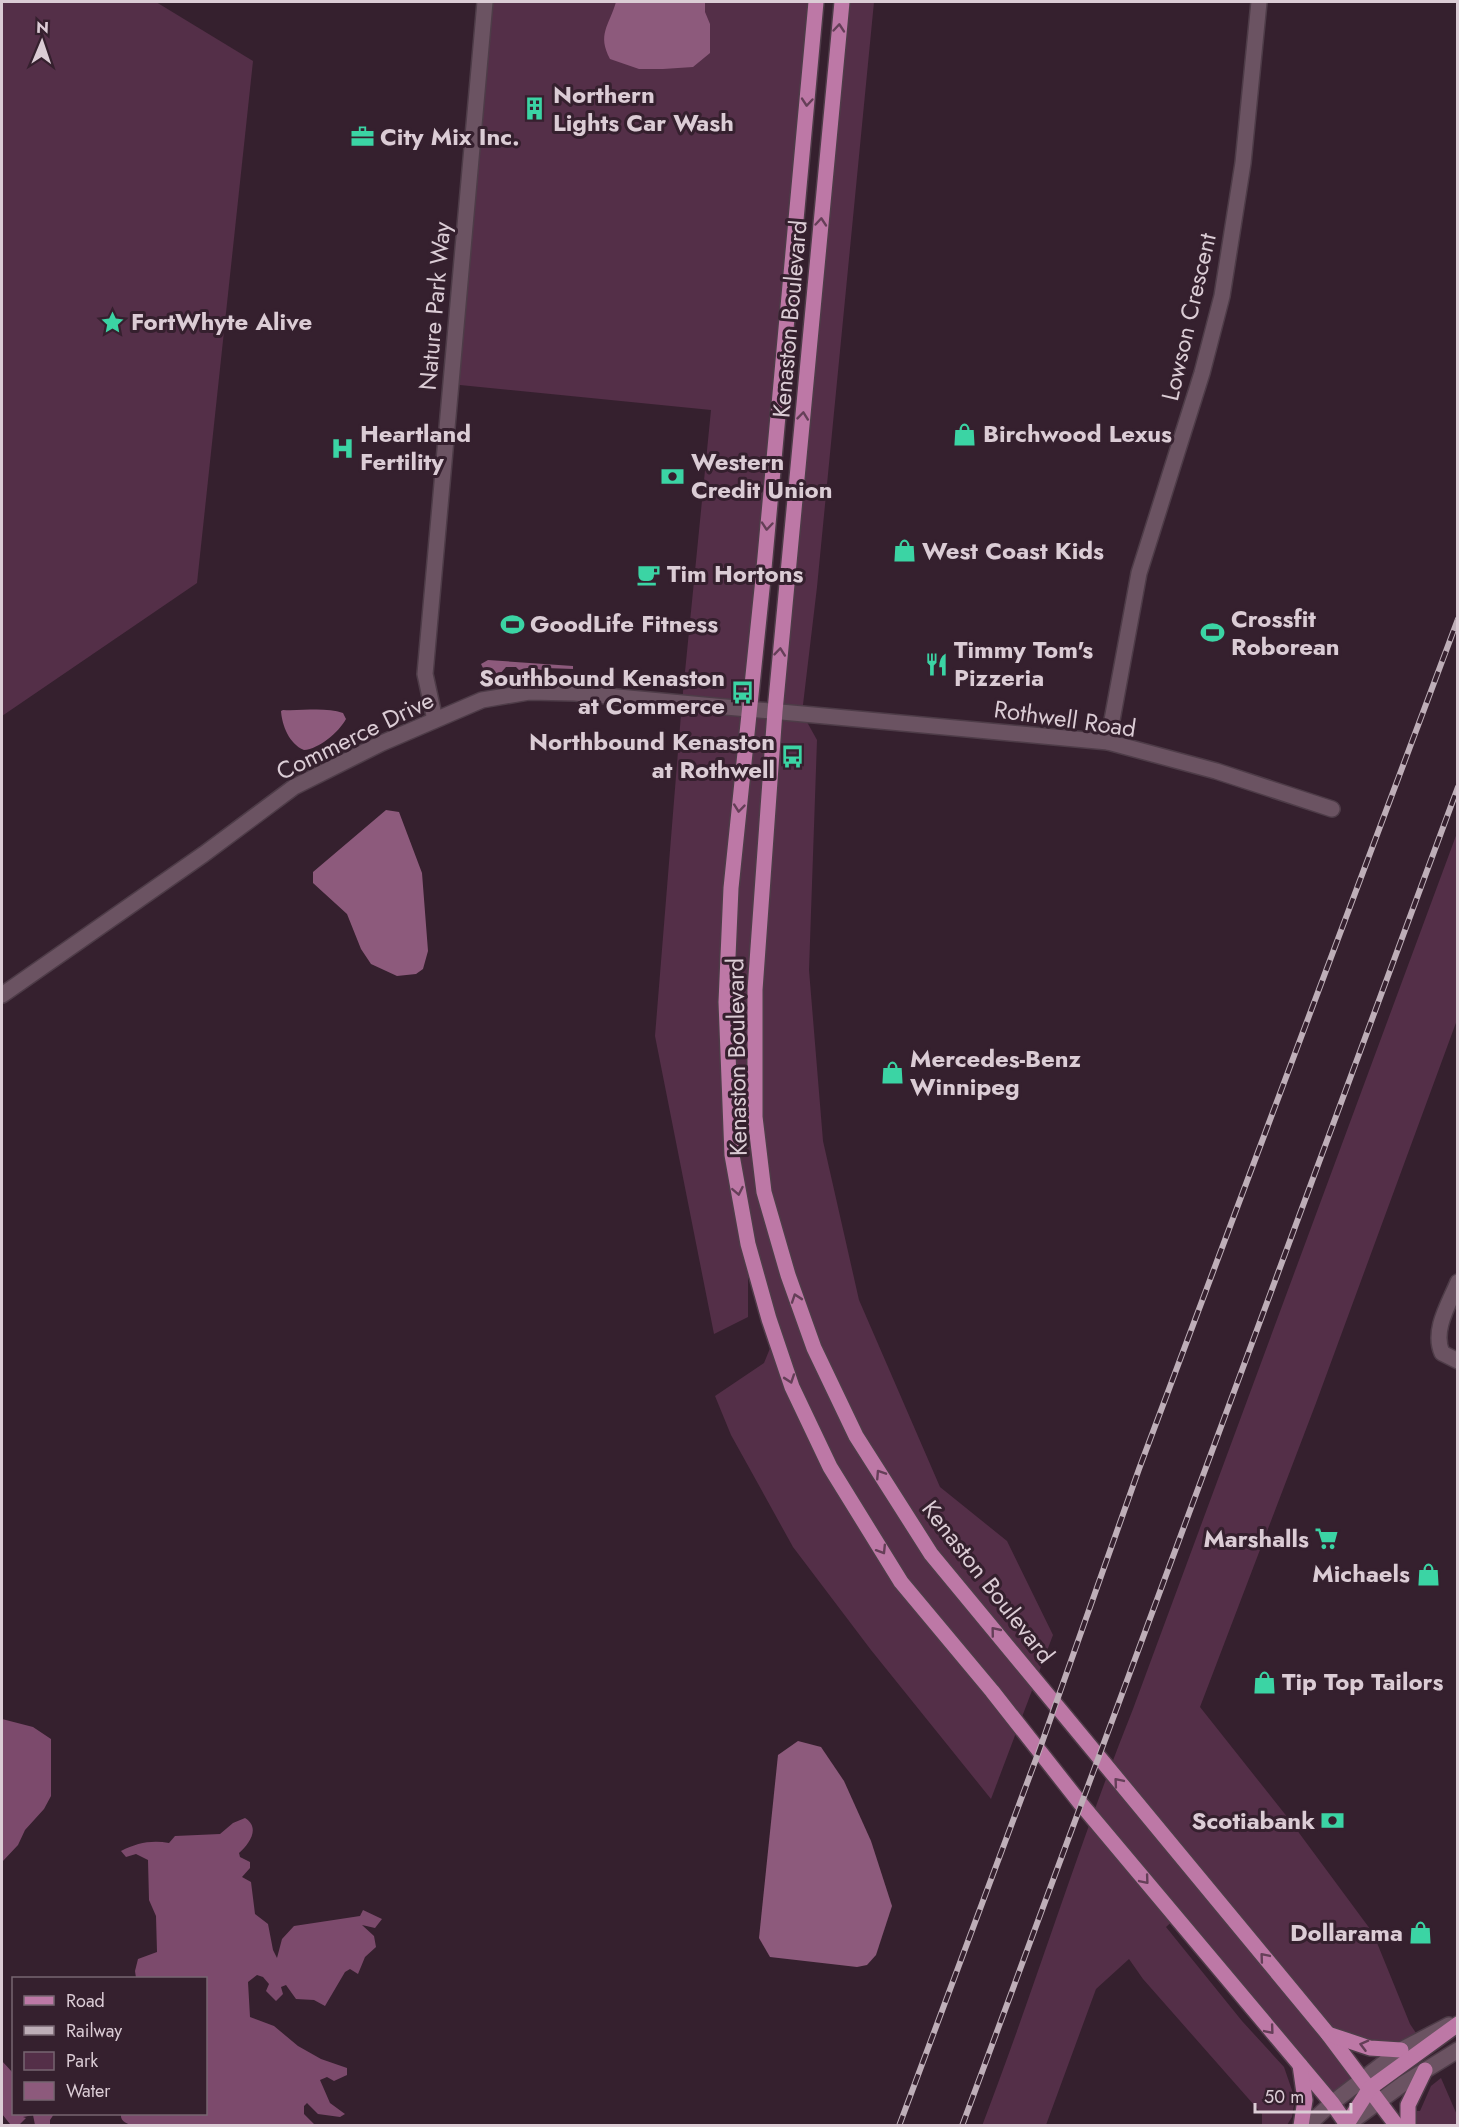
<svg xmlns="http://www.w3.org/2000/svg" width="1459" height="2127" viewBox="0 0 1459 2127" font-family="Jost,sans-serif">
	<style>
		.green { fill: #542f48 }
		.forest { fill: #7c4a6c }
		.water { fill: #8d5a7c }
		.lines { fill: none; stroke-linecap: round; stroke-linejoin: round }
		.minor-casing { stroke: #4e3c48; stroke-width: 18 }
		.major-casing { stroke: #4e3c48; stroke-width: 18 }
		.minor { stroke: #6b5362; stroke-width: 15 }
		.major { stroke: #bd78a6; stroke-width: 15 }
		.rail-casing { stroke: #beaeb8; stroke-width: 6 }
		.rail { stroke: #35202e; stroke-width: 4; stroke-dasharray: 11; stroke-linecap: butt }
		.oneway { stroke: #653f58 }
		.labels { text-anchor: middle; stroke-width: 6; stroke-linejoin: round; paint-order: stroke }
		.poi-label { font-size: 24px; font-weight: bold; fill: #dbccd5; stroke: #35202e; text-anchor: start }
		.street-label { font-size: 24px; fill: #dbccd5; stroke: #35202e }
	</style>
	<rect width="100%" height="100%" fill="#35202e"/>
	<g class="green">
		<polygon points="2,2 156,2 253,61 197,583 2,716"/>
		<polygon points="485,2 816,2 750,708 775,710 846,2 874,2 817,587 802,713 817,740 809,970 823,1141 859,1300 940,1487 1007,1541 1053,1635 991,1799 871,1650 793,1547 731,1435 715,1396 764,1363 775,1336 748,1248 748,1317 714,1334 655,1036 682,702 711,410 450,384"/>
		<path d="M1457,833V1020L1316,1403L1200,1707L1288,1818L1373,1933L1410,2024L1420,2039L1401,2050L1329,2035L1363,2079L1332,2103L1176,1918L1166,1927L1242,2021L1284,2067L1295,2099L1292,2117L1287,2125H1262V2114L1143,1979L1129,1959L1096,1989L1046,2125L982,2126C1035,1988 1078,1846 1133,1709Z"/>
		<polygon points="1441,2078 1457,2115 1457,2125 1416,2125 1415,2111 1420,2111 1431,2086"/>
	</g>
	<g class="forest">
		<polygon points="2,1719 33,1727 51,1739 51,1796 44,1809 25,1830 18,1845 2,1862"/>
		<path d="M245,1818C261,1828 249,1844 239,1853L240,1857L250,1862V1868L242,1877L251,1882L255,1914L268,1924L273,1950L277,1958L282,1939L294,1926L360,1916L363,1910L382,1919L375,1928L362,1925L374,1936L376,1947L365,1957L358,1974L350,1969L345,1972L325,2006L314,2000L296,1999L286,1985L281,1987L283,1994L276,2001L266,1991L269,1984L263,1977L257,1975L248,1982L250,2017L274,2026L298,2046L321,2059L347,2068V2075L334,2081L327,2077L320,2080L330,2103L345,2114L340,2117L318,2114L307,2103L304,2106V2114L315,2125L133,2126C127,2123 120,2122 121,2114H206V1978H136L135,1971L138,1959L157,1952L156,1916L149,1900L148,1860L136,1854L126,1857L121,1851C137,1843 151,1840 169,1843L175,1836L220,1834L233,1823Z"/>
		<polygon points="2,2061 13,2073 14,2114 54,2114 50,2120 50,2125 35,2125 33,2115 23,2117 26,2118 19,2125 10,2124 2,2114"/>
	</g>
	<g class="water">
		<path d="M616,2H705V12L710,24V53L693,67L663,69H639L610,59C597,34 609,26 616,2Z"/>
		<polygon points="488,660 573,666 573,669 545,668 541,670 532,667 519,670 516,667 506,667 498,676 487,676 481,664"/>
		<path d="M283,710C302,711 326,707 343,713L346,719C339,732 319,749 304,750C289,744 282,725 281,711Z"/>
		<polygon points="386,810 399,812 422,873 428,951 423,969 416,974 397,976 371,964 361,949 347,914 313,883 313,872"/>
		<polygon points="798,1741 821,1747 844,1781 871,1841 892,1906 876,1955 867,1965 857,1967 770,1957 759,1938 778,1755"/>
	</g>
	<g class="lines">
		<defs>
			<g id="minor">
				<polyline points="435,720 425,674 485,2"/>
				<polyline points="1108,742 1139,573 1202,373 1222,296 1243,163 1259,2"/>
				<polyline points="2,995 204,854 294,787 382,743 482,700 529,692 575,693 682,703 1108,742 1216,771 1332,809"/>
				<path d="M1458,1282C1449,1304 1432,1330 1442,1353L1458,1361"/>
				<polyline points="1348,2124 1403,2084 1458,2050"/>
				<polyline points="1307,2126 1332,2103 1401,2050 1449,2025"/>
			</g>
			<g id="major">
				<polyline points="816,2 763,579 731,888 726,1002 732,1155 748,1244 769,1319 792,1387 830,1467 901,1582 992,1691 1081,1804 1332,2103 1348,2126"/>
				<polyline points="842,2 775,711 755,990 755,1117 764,1192 788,1275 814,1348 856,1436 931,1554 1328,2034 1397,2126"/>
				<polyline points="1328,2034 1370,2048 1401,2050"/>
				<polyline points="1300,2065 1305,2100 1301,2126"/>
				<polyline points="1347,2124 1370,2088 1458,2024"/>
				<polyline points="1408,2126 1408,2105 1425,2070"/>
			</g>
		</defs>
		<use href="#minor" class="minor-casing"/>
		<use href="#major" class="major-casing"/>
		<use href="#minor" class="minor"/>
		<use href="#major" class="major"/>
		<defs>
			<g id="rail">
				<polyline points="899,2126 1039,1751 1139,1469 1458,619"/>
				<polyline points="962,2126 1458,787"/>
			</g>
		</defs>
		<use href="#rail" class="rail-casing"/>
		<use href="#rail" class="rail"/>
	</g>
	<defs><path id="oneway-chevron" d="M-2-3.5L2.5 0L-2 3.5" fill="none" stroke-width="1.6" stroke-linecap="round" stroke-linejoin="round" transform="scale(1.5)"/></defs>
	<g class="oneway">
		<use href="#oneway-chevron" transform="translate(839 28) rotate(-85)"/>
		<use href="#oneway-chevron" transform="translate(807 102) rotate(95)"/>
		<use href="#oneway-chevron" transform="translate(821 222) rotate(-85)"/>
		<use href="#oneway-chevron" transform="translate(803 416) rotate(-84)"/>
		<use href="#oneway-chevron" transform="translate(767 526) rotate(95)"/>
		<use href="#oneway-chevron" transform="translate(780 652) rotate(-84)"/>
		<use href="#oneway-chevron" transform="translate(739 808) rotate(96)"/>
		<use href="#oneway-chevron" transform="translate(738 1191) rotate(79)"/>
		<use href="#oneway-chevron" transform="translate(796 1298) rotate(-109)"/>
		<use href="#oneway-chevron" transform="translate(790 1379) rotate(71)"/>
		<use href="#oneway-chevron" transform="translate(880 1474) rotate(-123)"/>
		<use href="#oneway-chevron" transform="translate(882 1550) rotate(58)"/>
		<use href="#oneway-chevron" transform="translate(995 1631) rotate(-129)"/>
		<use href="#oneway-chevron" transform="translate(1118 1782) rotate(-130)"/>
		<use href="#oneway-chevron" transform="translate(1145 1880) rotate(50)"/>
		<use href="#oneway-chevron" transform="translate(1264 1957) rotate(-130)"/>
		<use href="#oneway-chevron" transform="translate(1270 2030) rotate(50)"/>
		<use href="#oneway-chevron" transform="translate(1364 2045) rotate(-165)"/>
	</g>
	<defs>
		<symbol id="building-bare" viewBox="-9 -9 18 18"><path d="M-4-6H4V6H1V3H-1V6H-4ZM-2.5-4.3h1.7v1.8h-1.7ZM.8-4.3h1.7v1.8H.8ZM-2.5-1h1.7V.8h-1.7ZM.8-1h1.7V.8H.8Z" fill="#3bd4a4" stroke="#35202e" stroke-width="2.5" paint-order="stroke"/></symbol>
		<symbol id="office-bare" viewBox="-9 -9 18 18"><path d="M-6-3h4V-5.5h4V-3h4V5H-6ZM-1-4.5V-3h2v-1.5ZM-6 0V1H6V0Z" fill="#3bd4a4" stroke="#35202e" stroke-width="2.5" paint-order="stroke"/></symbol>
		<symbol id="sight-bare" viewBox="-9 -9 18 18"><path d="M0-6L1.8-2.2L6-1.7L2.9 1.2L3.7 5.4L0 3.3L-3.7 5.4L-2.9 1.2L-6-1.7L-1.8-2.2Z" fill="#3bd4a4" stroke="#35202e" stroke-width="2.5" paint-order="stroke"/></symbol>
		<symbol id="shop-bare" viewBox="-9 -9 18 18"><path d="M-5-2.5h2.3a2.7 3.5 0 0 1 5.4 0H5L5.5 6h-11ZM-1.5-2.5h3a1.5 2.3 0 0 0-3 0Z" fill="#3bd4a4" stroke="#35202e" stroke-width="2.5" paint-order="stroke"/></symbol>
		<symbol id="hospital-bare" viewBox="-9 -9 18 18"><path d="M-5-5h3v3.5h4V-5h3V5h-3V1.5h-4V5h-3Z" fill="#3bd4a4" stroke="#35202e" stroke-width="2.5" paint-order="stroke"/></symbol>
		<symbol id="bank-bare" viewBox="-9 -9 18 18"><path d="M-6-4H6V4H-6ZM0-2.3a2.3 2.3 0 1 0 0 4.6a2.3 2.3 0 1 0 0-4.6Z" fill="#3bd4a4" stroke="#35202e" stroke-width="2.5" paint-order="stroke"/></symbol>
		<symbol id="cafe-bare" viewBox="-9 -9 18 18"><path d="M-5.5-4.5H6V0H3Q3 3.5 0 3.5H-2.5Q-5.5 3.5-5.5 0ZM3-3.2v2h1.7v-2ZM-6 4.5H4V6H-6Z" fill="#3bd4a4" stroke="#35202e" stroke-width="2.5" paint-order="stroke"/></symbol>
		<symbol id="stadium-bare" viewBox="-9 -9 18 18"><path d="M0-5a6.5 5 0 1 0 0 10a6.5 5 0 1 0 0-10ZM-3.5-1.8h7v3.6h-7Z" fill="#3bd4a4" stroke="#35202e" stroke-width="2.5" paint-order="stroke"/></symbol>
		<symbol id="restaurant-bare" viewBox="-9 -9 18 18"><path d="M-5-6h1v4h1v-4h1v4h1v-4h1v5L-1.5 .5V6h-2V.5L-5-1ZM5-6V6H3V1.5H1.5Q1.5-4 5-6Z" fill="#3bd4a4" stroke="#35202e" stroke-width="2.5" paint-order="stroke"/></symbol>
		<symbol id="bus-bare" viewBox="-9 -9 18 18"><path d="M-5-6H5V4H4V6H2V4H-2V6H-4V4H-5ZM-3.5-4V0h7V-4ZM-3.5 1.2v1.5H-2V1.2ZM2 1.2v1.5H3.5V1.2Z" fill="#3bd4a4" stroke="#35202e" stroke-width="2.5" paint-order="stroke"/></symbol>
		<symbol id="supermarket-bare" viewBox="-9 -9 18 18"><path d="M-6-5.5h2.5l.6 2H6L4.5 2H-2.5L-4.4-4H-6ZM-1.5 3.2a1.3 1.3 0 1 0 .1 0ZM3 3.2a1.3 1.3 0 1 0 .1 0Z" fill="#3bd4a4" stroke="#35202e" stroke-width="2.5" paint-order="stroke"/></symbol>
	</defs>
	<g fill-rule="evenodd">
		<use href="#building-bare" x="518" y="92" width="33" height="33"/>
		<use href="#office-bare" x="346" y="120" width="33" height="33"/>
		<use href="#sight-bare" x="96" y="306" width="33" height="33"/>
		<use href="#shop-bare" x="948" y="418" width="33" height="33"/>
		<use href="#hospital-bare" x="326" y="432" width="33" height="33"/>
		<use href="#bank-bare" x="656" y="460" width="33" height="33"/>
		<use href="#shop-bare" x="888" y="534" width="33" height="33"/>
		<use href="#cafe-bare" x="632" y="558" width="33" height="33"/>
		<use href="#stadium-bare" x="496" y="608" width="33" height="33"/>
		<use href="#stadium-bare" x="1196" y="616" width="33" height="33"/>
		<use href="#restaurant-bare" x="920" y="648" width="33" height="33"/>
		<use href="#bus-bare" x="726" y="676" width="33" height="33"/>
		<use href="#bus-bare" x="776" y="740" width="33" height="33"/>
		<use href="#shop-bare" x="876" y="1056" width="33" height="33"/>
		<use href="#supermarket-bare" x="1310" y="1522" width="33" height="33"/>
		<use href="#shop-bare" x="1412" y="1558" width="33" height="33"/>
		<use href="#shop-bare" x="1248" y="1666" width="33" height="33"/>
		<use href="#bank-bare" x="1316" y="1804" width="33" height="33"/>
		<use href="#shop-bare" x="1404" y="1916" width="33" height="33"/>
	</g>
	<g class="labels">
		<g class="poi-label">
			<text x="553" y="103">Northern<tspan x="553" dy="28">Lights Car Wash</tspan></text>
			<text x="380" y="145">City Mix Inc.</text>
			<text x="131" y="330">FortWhyte Alive</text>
			<text x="360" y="442">Heartland<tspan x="360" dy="28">Fertility</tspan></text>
			<text x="983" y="442">Birchwood Lexus</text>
			<text x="691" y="470">Western<tspan x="691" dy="28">Credit Union</tspan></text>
			<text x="922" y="559">West Coast Kids</text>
			<text x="667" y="582">Tim Hortons</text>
			<text x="1231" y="627">Crossfit<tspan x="1231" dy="28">Roborean</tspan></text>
			<text x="530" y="632">GoodLife Fitness</text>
			<text x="954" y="658">Timmy Tom's<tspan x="954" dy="28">Pizzeria</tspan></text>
			<text x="725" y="686" text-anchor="end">Southbound Kenaston<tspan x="725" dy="28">at Commerce</tspan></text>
			<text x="775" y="750" text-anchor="end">Northbound Kenaston<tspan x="775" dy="28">at Rothwell</tspan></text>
			<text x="910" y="1067">Mercedes-Benz<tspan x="910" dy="28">Winnipeg</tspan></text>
			<text x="1309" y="1547" text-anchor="end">Marshalls</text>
			<text x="1410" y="1582" text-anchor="end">Michaels</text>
			<text x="1282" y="1690">Tip Top Tailors</text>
			<text x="1315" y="1829" text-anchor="end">Scotiabank</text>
			<text x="1403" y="1941" text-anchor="end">Dollarama</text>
		</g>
		<g class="street-label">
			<text transform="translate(435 306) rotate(-85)" y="8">Nature Park Way</text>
			<text transform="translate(1189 317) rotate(-77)" y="8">Lowson Crescent</text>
			<text transform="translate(790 319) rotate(-85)" y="8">Kenaston Boulevard</text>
			<text transform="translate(1065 719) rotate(8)" y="8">Rothwell Road</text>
			<text transform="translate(355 736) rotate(-26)" y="8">Commerce Drive</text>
			<text transform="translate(737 1057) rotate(-91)" y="8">Kenaston Boulevard</text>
			<text transform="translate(988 1582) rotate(52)" y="8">Kenaston Boulevard</text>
		</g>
	</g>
	<rect width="1459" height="2127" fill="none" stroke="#dbccd5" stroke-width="6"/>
	<rect x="12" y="1977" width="195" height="138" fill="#35202e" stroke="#776571" stroke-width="1.5"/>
	<rect x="24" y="1996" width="30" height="9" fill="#bd78a6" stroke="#776571" stroke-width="1.5"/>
	<text x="66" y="2007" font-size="18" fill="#dbccd5">Road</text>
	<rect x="24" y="2026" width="30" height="9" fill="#beaeb8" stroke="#776571" stroke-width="1.5"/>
	<text x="66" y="2037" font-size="18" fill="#dbccd5">Railway</text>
	<rect x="24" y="2052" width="30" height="18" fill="#542f48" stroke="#776571" stroke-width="1.5"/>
	<text x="66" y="2067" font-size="18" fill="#dbccd5">Park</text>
	<rect x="24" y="2082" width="30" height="18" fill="#8d5a7c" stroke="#776571" stroke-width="1.5"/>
	<text x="66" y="2097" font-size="18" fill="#dbccd5">Water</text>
	<g transform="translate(42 42) rotate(2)" stroke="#35202e" stroke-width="4.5" paint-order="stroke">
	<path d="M0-4.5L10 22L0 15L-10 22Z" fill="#dbccd5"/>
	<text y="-9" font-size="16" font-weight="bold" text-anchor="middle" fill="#dbccd5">N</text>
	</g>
	<path d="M1255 2103v9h96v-9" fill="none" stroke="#dbccd5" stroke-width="3"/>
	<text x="1264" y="2103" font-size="18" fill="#dbccd5" stroke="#35202e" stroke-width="4.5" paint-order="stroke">50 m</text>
</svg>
